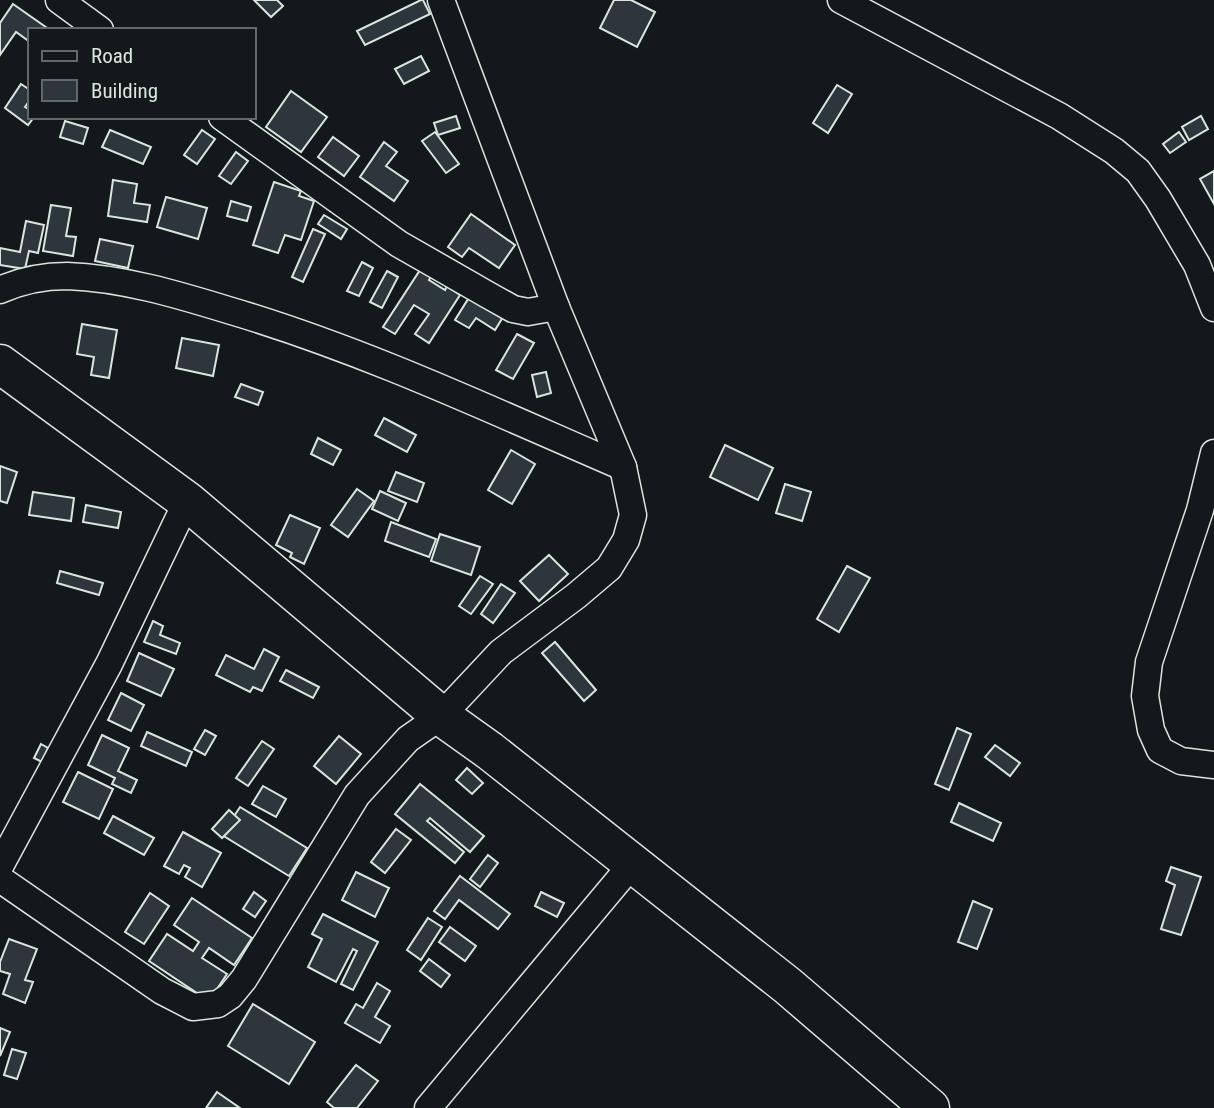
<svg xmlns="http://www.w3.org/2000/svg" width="1214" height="1108" viewBox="0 0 1214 1108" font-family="'Roboto Condensed',sans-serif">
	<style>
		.building { fill: #2c363c; stroke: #d8e6dc; stroke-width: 2 }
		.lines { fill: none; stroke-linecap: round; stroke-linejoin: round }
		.minor-casing { stroke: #d8e6dc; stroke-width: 29 }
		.highway-casing { stroke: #d8e6dc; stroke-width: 41 }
		.minor { stroke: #14181c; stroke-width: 26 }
		.highway { stroke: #14181c; stroke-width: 38 }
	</style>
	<rect width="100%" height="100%" fill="#14181c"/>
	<g class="building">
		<polygon points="254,0 277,0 283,6 271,17"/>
		<polygon points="421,0 423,0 430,14 365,45 357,31"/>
		<polygon points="614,0 631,0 655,12 637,47 600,28"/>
		<polygon points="13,4 50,30 30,30 30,42 16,32 0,55 0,23"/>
		<polygon points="421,56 429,71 404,84 395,69"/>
		<polygon points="21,84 30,90 30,100 25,107 30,110 30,117 34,117 28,125 5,108"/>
		<polygon points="837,85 852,94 828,133 813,123"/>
		<polygon points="291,91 327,117 301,152 266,127"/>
		<polygon points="456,116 460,128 438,135 434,123"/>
		<polygon points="1201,116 1208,129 1189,140 1182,127"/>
		<polygon points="65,121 88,128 83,144 60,137"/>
		<polygon points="110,130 151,147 143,164 102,147"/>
		<polygon points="202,130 215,139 197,164 184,155"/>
		<polygon points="435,132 459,164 446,173 422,141"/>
		<polygon points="1179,132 1186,142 1170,153 1163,144"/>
		<polygon points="333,137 359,156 344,176 318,157"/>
		<polygon points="384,142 397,152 386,166 408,181 394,201 360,177"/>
		<polygon points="236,152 248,161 231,184 219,176"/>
		<polygon points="1214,171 1214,204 1200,179"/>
		<polygon points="113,180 137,184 134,203 150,205 147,222 108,216"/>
		<polygon points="274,182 301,191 299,196 314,201 301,240 285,235 278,253 253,245"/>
		<polygon points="166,197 207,208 198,239 157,227"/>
		<polygon points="231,201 251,207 247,221 227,216"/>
		<polygon points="51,205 71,208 66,236 76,237 73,256 43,251"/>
		<polygon points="471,214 515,245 499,268 469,248 462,257 448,247"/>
		<polygon points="324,215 347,229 341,239 318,224"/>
		<polygon points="26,221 44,225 38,253 29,251 25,269 0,265 0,248 20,252"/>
		<polygon points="313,229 325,234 303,282 292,277"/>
		<polygon points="100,239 133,246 128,268 95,261"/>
		<polygon points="362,262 373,268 359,296 347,291"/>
		<polygon points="422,267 433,274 429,280 445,290 447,286 460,295 429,343 415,334 429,314 414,305 395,334 383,327"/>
		<polygon points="387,271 398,277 382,308 370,302"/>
		<polygon points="470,296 503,317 495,330 476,318 469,328 455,320"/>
		<polygon points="82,324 117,330 109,378 91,375 94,357 77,354"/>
		<polygon points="517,334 534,343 513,379 496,370"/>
		<polygon points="182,338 219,345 213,376 176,368"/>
		<polygon points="546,372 551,393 537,397 532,375"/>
		<polygon points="241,384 263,392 258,405 235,397"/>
		<polygon points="384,418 416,435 407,452 375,435"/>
		<polygon points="318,438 341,450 333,465 311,454"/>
		<polygon points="725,445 773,468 758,500 710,477"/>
		<polygon points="511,450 535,464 512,504 488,490"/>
		<polygon points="0,466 17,472 7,503 0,501"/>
		<polygon points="396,472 424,483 417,502 388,491"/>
		<polygon points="785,484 811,492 802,521 776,513"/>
		<polygon points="357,489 374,501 348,537 331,525"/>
		<polygon points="380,491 406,503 398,521 372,509"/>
		<polygon points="33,492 74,498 71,521 29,515"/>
		<polygon points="86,505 121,512 118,528 83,522"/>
		<polygon points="290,515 320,528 304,564 290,557 292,553 276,545"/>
		<polygon points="391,522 436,539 429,557 385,541"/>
		<polygon points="440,534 480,547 471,575 431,561"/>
		<polygon points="549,555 568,574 539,601 520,581"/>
		<polygon points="847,566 870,578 839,632 817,619"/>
		<polygon points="60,571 103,583 99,595 57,583"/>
		<polygon points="480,576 493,584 471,614 459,606"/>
		<polygon points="501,584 515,593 493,623 481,614"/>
		<polygon points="153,621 163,626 160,635 180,643 176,654 144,642"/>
		<polygon points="555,642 596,690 584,701 542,653"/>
		<polygon points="264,649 279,657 262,691 253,687 250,692 216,675 226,655 254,669"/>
		<polygon points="139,653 174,669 161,696 127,681"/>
		<polygon points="286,670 319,687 313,698 280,681"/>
		<polygon points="121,693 144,705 131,731 108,720"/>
		<polygon points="957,728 971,734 949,790 935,784"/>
		<polygon points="205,730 216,736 205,755 194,749"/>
		<polygon points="147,732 192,752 186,766 141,746"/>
		<polygon points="102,735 129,748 118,771 137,780 131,793 112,784 115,778 88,765"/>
		<polygon points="339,736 361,754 336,784 314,766"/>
		<polygon points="262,741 274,749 248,786 236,778"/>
		<polygon points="41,744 48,748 42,762 34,758"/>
		<polygon points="995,745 1020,763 1010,776 985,757"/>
		<polygon points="467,768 483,783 472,794 456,780"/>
		<polygon points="78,772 113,789 99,819 63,802"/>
		<polygon points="420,784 484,836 470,852 430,818 427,821 464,852 455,863 395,814"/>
		<polygon points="263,786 286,799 276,817 252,804"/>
		<polygon points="959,803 1001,823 993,841 951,822"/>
		<polygon points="240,807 307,848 289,876 222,835"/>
		<polygon points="229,810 240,820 222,838 212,829"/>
		<polygon points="113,816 154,838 144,855 104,833"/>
		<polygon points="396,829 411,840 385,873 371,862"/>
		<polygon points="183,832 221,853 202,887 185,877 190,868 184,865 179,874 164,866"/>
		<polygon points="488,855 498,863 480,887 470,879"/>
		<polygon points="1171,867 1201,877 1181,935 1161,929 1175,885 1166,881"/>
		<polygon points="356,872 389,888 375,917 342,900"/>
		<polygon points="460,876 510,914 498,929 459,900 445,919 434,911"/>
		<polygon points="254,892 266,901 255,917 243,909"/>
		<polygon points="541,892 564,903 557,917 535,906"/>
		<polygon points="150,893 169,906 144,944 125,932"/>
		<polygon points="192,898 252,938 234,965 209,948 202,958 227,974 209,1001 149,961 167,934 193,951 199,942 174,925"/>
		<polygon points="973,901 992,909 977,949 958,942"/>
		<polygon points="323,914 378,942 353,990 341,984 357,951 353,949 336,982 308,967 322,939 312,934"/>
		<polygon points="428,918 442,927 421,960 407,950"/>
		<polygon points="450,927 476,946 465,961 439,942"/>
		<polygon points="9,939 37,949 25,980 33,982 25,1003 3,994 10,974 0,971 0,962"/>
		<polygon points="429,959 450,975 441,987 420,971"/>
		<polygon points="377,983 390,991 375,1017 390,1026 380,1043 345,1023 356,1004 363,1008"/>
		<polygon points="253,1004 315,1042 289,1084 228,1046"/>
		<polygon points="0,1028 10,1032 0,1056"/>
		<polygon points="12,1049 26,1053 17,1079 4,1075"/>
		<polygon points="356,1065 378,1081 357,1108 334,1108 327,1102"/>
		<polygon points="217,1092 240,1108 206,1108"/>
	</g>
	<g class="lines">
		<defs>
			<g id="minor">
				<polyline points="59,0 100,30"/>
				<polyline points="841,0 1059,116 1114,151 1138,171 1158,199 1197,265 1214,308"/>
				<polyline points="222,117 399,244 488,295 513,309 528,312 556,307"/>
				<path d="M0,290C20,281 45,276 67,276C122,278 176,294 228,310C364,350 493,411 623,467"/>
				<polyline points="1214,453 1200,510 1149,662 1145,696 1151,730 1160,750 1181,761 1214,765"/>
				<polyline points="0,866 109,664 187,501"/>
				<polyline points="0,879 162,991 193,1007 218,1004 230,996 244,979 357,795 408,739 441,716 501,652 576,596 609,568 626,540 633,515 623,467 556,307 441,0"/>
				<polyline points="428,1108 633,863"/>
			</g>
			<polyline id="highway" points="0,364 187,501 441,716 490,751 788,986 930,1108"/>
		</defs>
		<use href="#minor" class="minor-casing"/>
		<use href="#highway" class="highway-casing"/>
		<use href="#minor" class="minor"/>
		<use href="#highway" class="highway"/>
	</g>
	<rect x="28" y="28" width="228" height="91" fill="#14181c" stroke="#626a69" stroke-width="2"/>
	<rect x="42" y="51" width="35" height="10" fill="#14181c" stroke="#626a69" stroke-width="2"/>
	<text x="91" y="63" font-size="21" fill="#d8e6dc">Road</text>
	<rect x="42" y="80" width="35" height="21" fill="#2c363c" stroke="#626a69" stroke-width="2"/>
	<text x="91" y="98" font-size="21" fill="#d8e6dc">Building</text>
</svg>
